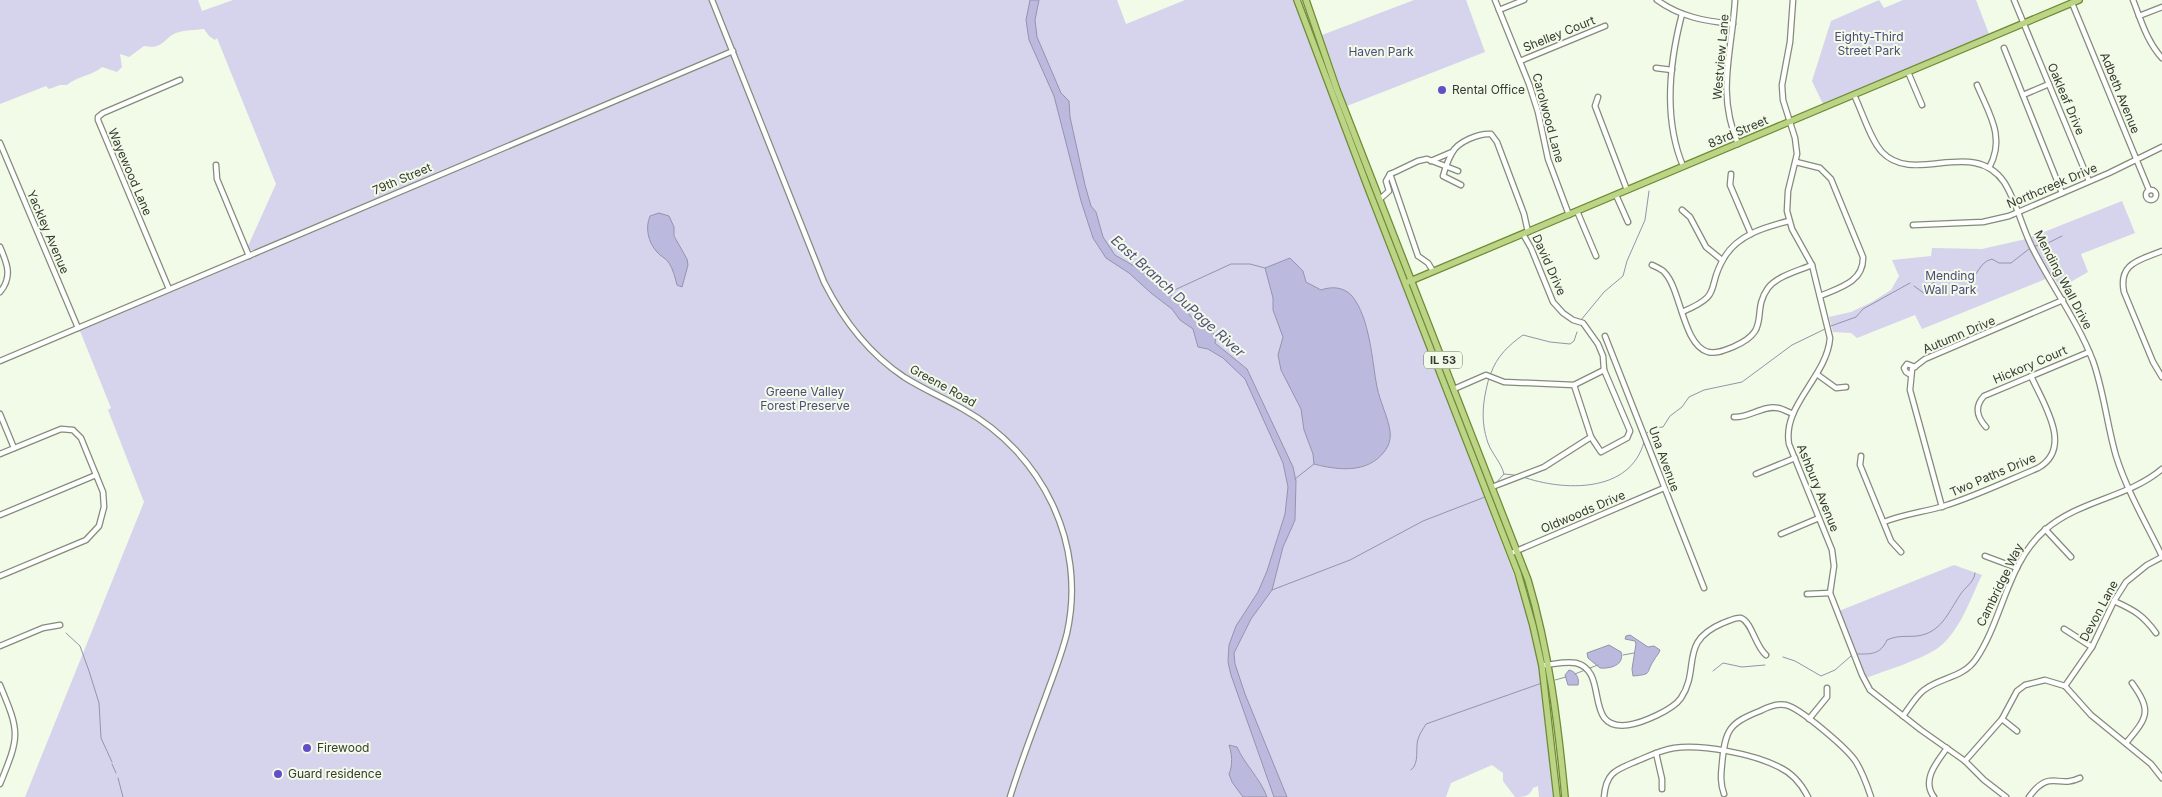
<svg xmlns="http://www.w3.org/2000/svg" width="2162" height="797" viewBox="0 0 2162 797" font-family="Inter,sans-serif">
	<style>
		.green { fill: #d5d4ec }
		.water { fill: #bbbade; stroke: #9394ab }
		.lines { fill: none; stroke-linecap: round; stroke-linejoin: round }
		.stream { stroke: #9394ab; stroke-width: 1 }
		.minor-casing { stroke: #848b7a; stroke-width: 7 }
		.major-casing { stroke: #6f8b33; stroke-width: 8 }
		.minor { stroke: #fff; stroke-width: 4.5 }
		.major { stroke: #bbd485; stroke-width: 5.5 }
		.poi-dot { fill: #634ec7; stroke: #f2fae8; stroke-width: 2 }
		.labels { text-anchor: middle; stroke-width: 4; stroke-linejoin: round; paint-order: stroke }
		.shield { fill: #f2fae8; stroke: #6f7469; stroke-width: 1 }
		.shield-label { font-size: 11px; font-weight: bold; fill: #373a33 }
		.street-label { font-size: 12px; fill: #373a33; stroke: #f2fae8 }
		.park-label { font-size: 12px; fill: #4e4a7b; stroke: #f2fae8 }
		.poi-label { font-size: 12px; fill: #373a33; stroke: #f2fae8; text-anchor: start }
		.water-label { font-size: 14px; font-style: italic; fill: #535081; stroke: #f2fae8 }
	</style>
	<rect width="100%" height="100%" fill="#f2fae8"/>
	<g class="green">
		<path d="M0,0H198L202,11L233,0H1117L1126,24L1185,0H1295L1525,604C1543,667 1548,732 1554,797H1539L1538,786L1533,788C1529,797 1524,797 1515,797L1503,781V773L1492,765L1451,783L1446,797H25L144,502L108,410L111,408L80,331L287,243L290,235L254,250H250L248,246L276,184L217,38L215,40L209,36L204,29C195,30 184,30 176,33C164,38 163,50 144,46L129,57L120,54L122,67L117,72L102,67C92,76 77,76 67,85H60L49,89L46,86L0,104Z"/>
		<polygon points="1414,0 1466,0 1485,52 1347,106 1322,35"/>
		<polygon points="1879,0 1884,8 1903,0 1976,0 1989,34 1823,104 1812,81 1831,21"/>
		<polygon points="2122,201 2135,233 2081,254 2088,272 2060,288 2053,276 1922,329 1915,315 1857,338 1851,333 1833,332 1829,317 1851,312 1872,302 1891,290 1899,276 1892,260 1931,256 1932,248 1982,249 2026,239"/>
		<path d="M1954,565L1982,575C1970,599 1959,635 1935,650C1917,661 1887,670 1866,678L1839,611Z"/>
	</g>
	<g class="water">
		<path d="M1030,0H1039L1035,20L1037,37L1061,93L1069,101L1070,117L1085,185L1091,206L1096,212L1103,237L1115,255L1141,270L1169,292L1178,303L1186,307C1189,323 1209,324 1216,337L1215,343L1247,369L1293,467L1296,481L1295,520L1292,527L1283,547L1272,590L1251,619L1234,653L1235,664L1245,694L1287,797H1274L1231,675L1228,662L1229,645L1236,626L1258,592L1267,571L1285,514L1288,487L1283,463L1245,379L1223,358L1208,349L1198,347L1193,329L1180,320L1172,309L1151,293L1129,273L1106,258L1093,238L1081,201L1054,96L1029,40L1026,20Z"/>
		<path d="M659,213L669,216L674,227V236L687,259L688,265L682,287L677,285C675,277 673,269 669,263C666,258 660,256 657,252C648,242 645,228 650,216Z"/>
		<path d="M1290,258L1303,271L1306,282L1321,290C1332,286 1344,287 1352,296C1370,318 1372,361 1377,387C1380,402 1388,417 1390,431C1391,439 1389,446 1384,452C1367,474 1337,470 1314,464L1313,454L1304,430L1301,409L1281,370L1278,355L1283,337L1273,310V298L1265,268Z"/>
		<path d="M1630,635L1648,647L1654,646L1660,650C1659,654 1656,656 1654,660C1645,674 1653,674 1633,676L1632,669L1636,644L1635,641L1625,639L1626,636Z"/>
		<path d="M1609,645L1621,652C1625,665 1610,669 1600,668L1588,658L1587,653Z"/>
		<path d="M1569,670C1575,671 1580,678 1578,685H1568L1565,675Z"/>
		<path d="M1229,745L1237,747C1245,765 1260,778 1267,797H1243L1232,782L1229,774C1233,765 1232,754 1229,745Z"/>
	</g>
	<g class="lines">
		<g class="stream">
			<polyline points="2035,246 2044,245 2062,236"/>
			<path d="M1914,286L1925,294L1926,288L1940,278L1950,276L1968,282C1978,276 1979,262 1992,259L1999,263H2011L2029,249"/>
			<polyline points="1168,293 1231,264 1250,264 1265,268"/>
			<polyline points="1581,320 1604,292 1623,276 1627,261 1645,220 1649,191"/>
			<polyline points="1831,326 1856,317 1863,309 1910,283"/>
			<path d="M1491,373C1497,356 1509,345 1523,335L1550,342L1570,344L1574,341L1577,332"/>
			<path d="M1489,378C1483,400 1480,420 1488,443C1492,454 1501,462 1504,474"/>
			<polyline points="1645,435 1652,428 1663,427 1670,416 1682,407 1689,397 1704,390 1742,382 1792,345 1825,329"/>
			<path d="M1523,477C1563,491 1630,494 1644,442"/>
			<polyline points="1295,479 1314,464"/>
			<polyline points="1496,483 1504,474 1514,475"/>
			<polyline points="1272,590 1350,560 1423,521 1485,497"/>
			<polyline points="66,633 80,646 89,671 99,703 101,738 112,762"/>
			<path d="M1857,654C1871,654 1880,655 1887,640C1898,635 1905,637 1917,636C1941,633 1948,613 1960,595C1965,587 1974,583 1975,573"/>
			<polyline points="1623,655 1634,653"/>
			<polyline points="1783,657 1795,661 1821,676 1835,670 1851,656"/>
			<polyline points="1590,668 1598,665"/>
			<polyline points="1713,671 1723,663 1742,667 1765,665"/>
			<polyline points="1575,674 1585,670"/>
			<polyline points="1555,680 1566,677"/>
			<polyline points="112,764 116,773"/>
			<path d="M1411,770C1420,763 1415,749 1418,739C1420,733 1423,729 1426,724L1542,683"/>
			<polyline points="118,778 123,797"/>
		</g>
		<defs>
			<g id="minor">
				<path d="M712,0L824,282C843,320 868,353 904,377C923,389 944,398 963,409C1042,453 1087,543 1067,633C1062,653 1055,671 1048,690C1035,726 1021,761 1010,797"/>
				<polyline points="1495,0 1529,84 1538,112 1548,159 1569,215"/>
				<path d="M1657,0C1680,17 1705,21 1733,24"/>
				<path d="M1735,0C1732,53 1716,92 1738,144"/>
				<path d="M1793,0L1790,42L1782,85L1783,100L1795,138L1797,154L1788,191L1787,211L1792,229L1812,265L1830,338C1827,377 1782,405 1789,444L1832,550L1834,566L1830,593L1862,675L1870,690L1921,730L1965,761L1984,780L2006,797"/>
				<polyline points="2014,0 2089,181"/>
				<path d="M2133,0C2141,20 2147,42 2162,58"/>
				<polyline points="2072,3 2149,190"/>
				<polyline points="1499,10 1524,0"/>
				<path d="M1682,14C1669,64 1663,118 1683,166"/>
				<polyline points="2139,16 2162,7"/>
				<polyline points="2004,48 2062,193"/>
				<polyline points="1520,61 1605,26"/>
				<polyline points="1656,68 1672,70"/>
				<polyline points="1908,72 1922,105"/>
				<path d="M1977,85C1989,114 2006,137 1989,168"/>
				<path d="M1854,95C1862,111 1870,139 1882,152C1914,186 1973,137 2004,182C2017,202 2022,229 2034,251C2053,288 2078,322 2093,361C2104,392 2107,425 2116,456C2127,491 2146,523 2162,556"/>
				<polyline points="2023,95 2049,84"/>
				<polyline points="1598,97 1595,106 1627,190"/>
				<polyline points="0,143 78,328"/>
				<polyline points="1431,161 1452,152"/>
				<path d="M1796,162L1820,168L1831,179L1863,257C1864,282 1839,288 1820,296"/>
				<polyline points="216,165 217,179 249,256"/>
				<polyline points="1390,174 1418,256 1428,263 1433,271"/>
				<polyline points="1731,174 1730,185 1751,234"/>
				<path d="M1461,185L1443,176C1445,169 1448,160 1452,153C1457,142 1479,133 1491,134L1497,142L1524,214L1528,232"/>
				<circle cx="2151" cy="195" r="5"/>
				<polyline points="1616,195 1628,222"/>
				<polyline points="1380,199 1389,191 1386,181 1390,174 1395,172 1418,161 1427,159 1458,171"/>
				<polyline points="1682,210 1690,217 1706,247 1722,260"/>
				<polyline points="1577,211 1596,256"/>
				<polyline points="1913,225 1983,222 2009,216 2109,173 2162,147"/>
				<polyline points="1523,234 1531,248 1553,302 1563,313 1573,320 1583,323 1598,344 1603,356 1604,370 1630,431 1627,438 1601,452 1591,437 1574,385"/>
				<path d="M0,247C7,263 13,277 0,292"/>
				<path d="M2162,251C2140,260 2118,263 2124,292L2153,362L2162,377"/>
				<path d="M1652,265C1656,267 1662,269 1665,273C1681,290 1683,345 1708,352C1717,354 1725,350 1733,347C1773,330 1750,313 1768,288C1777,276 1798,271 1812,265"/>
				<polyline points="169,289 98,120 98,117 103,113 180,80"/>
				<path d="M1682,312C1725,294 1705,289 1724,258C1737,235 1765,227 1789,221"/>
				<polyline points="1605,336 1704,588"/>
				<polyline points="0,361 733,51"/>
				<polyline points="1818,375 1836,388 1846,387"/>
				<polyline points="1911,375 1906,372 1904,368 1907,364 1915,367"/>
				<polyline points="1454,389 1486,375 1504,382 1574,385 1604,370"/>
				<polyline points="0,414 14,448"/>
				<path d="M1734,417C1749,418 1763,405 1778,408C1783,409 1788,412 1793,414"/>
				<path d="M1986,427C1977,417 1974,407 1984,396L2089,352"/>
				<polyline points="0,454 61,429 73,430 81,438 103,492 104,507 99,526 86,540 0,576"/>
				<polyline points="1861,456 1860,465 1891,541 1901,552"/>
				<polyline points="1756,474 1795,458"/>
				<polyline points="1492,487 1544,467 1591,437"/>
				<polyline points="1942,507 1910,390 1912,369 1925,359 2063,300"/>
				<polyline points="0,515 96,475"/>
				<path d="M1884,522C1904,514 1924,512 1944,506C1976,496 2007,481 2038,468C2074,448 2043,403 2031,376"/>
				<polyline points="2045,529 2071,557"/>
				<polyline points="1781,534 1819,518"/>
				<polyline points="1514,552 1664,488"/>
				<polyline points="1985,556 2017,568"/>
				<polyline points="1807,594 1830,593"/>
				<path d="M2114,601C2134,610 2143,615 2156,633"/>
				<polyline points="2064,629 2092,647"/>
				<polyline points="0,646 43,628 60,625"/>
				<path d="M1545,665C1555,664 1566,661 1576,663C1610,671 1582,731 1628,725C1642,723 1673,710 1681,698C1701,668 1678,642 1723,623C1729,621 1736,617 1741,618C1752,622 1755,646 1766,655"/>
				<path d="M0,685C20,733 20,735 0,784"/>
				<polyline points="2065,686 2092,647 2114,601 2126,582 2147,565 2162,557"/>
				<path d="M1903,716C1909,708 1916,696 1924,690C1941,677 1963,678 1976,659C2003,619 2007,563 2045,530C2079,500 2128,498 2162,469"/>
				<polyline points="1809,719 1827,697 1827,688"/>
				<polyline points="2002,719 2017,731"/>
				<path d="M2126,743C2148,717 2152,711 2132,683"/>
				<polyline points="1656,753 1662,779 1662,789"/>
				<polyline points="1965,761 2002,719 2017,691 2025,685 2045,680 2065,686 2091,715 2151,764 2162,778"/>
				<path d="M1724,794C1720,783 1721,774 1722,764C1725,730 1729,723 1760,711C1768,707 1777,703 1786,705C1800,708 1848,749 1856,762C1863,773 1867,785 1871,797"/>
				<path d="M1604,797C1606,772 1616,770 1637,761C1649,756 1661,750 1674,748C1702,744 1754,754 1779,767C1792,773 1802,785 1808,797"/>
				<path d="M1934,797C1921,780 1937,762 1947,748"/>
				<path d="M2029,797C2050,768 2057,789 2080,778"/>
			</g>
			<g id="major">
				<polyline points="1297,0 1368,188 1518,573 1533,626 1542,666 1557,797"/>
				<path d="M1306,0L1337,90L1528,580C1549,651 1558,723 1565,797"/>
				<polyline points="1408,282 2079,0"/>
			</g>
		</defs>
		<use href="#minor" class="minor-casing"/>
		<use href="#major" class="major-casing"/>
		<use href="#minor" class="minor"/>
		<use href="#major" class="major"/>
	</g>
	<g class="poi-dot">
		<circle cx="1442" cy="90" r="5"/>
		<circle cx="307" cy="748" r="5"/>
		<circle cx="278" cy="774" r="5"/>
	</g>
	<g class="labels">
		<rect class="shield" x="1424" y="351.5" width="38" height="17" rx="4"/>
		<g class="shield-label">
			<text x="1443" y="364">IL 53</text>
		</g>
		<g class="street-label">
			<text transform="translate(1559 34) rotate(-22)" y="4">Shelley Court</text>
			<text transform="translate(1721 57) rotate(-85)" y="4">Westview Lane</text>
			<text transform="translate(2120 93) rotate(68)" y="4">Adbeth Avenue</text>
			<text transform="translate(2066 99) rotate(67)" y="4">Oakleaf Drive</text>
			<text transform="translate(1548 118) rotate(75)" y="4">Carolwood Lane</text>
			<text transform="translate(1738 132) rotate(-23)" y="4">83rd Street</text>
			<text transform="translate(130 172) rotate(67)" y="4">Wayewood Lane</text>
			<text transform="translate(402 179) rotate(-23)" y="4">79th Street</text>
			<text transform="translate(2052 186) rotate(-23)" y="4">Northcreek Drive</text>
			<text transform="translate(48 232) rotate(67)" y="4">Yackley Avenue</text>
			<text transform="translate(1549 265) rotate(66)" y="4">David Drive</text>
			<text transform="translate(2063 280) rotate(62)" y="4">Mending Wall Drive</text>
			<text transform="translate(1959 335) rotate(-23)" y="4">Autumn Drive</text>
			<text transform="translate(2030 365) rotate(-23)" y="4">Hickory Court</text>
			<text transform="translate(943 386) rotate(29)" y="4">Greene Road</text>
			<text transform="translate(1664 459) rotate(70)" y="4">Una Avenue</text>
			<text transform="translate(1993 475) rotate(-23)" y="4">Two Paths Drive</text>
			<text transform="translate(1818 488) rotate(68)" y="4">Ashbury Avenue</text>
			<text transform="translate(1583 512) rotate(-23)" y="4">Oldwoods Drive</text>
			<text transform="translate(2000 585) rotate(-64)" y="4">Cambridge Way</text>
			<text transform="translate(2099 611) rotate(-62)" y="4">Devon Lane</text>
		</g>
		<g class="park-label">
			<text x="1869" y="41">Eighty-Third<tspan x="1869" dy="14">Street Park</tspan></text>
			<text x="1381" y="56">Haven Park</text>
			<text x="1950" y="280">Mending<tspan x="1950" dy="14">Wall Park</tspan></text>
			<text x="805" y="396">Greene Valley<tspan x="805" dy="14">Forest Preserve</tspan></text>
		</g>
		<g class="poi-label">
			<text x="1452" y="94">Rental Office</text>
			<text x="317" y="752">Firewood</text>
			<text x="288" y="778">Guard residence</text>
		</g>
		<g class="water-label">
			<text transform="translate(1178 296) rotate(42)" y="5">East Branch DuPage River</text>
		</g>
	</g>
</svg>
